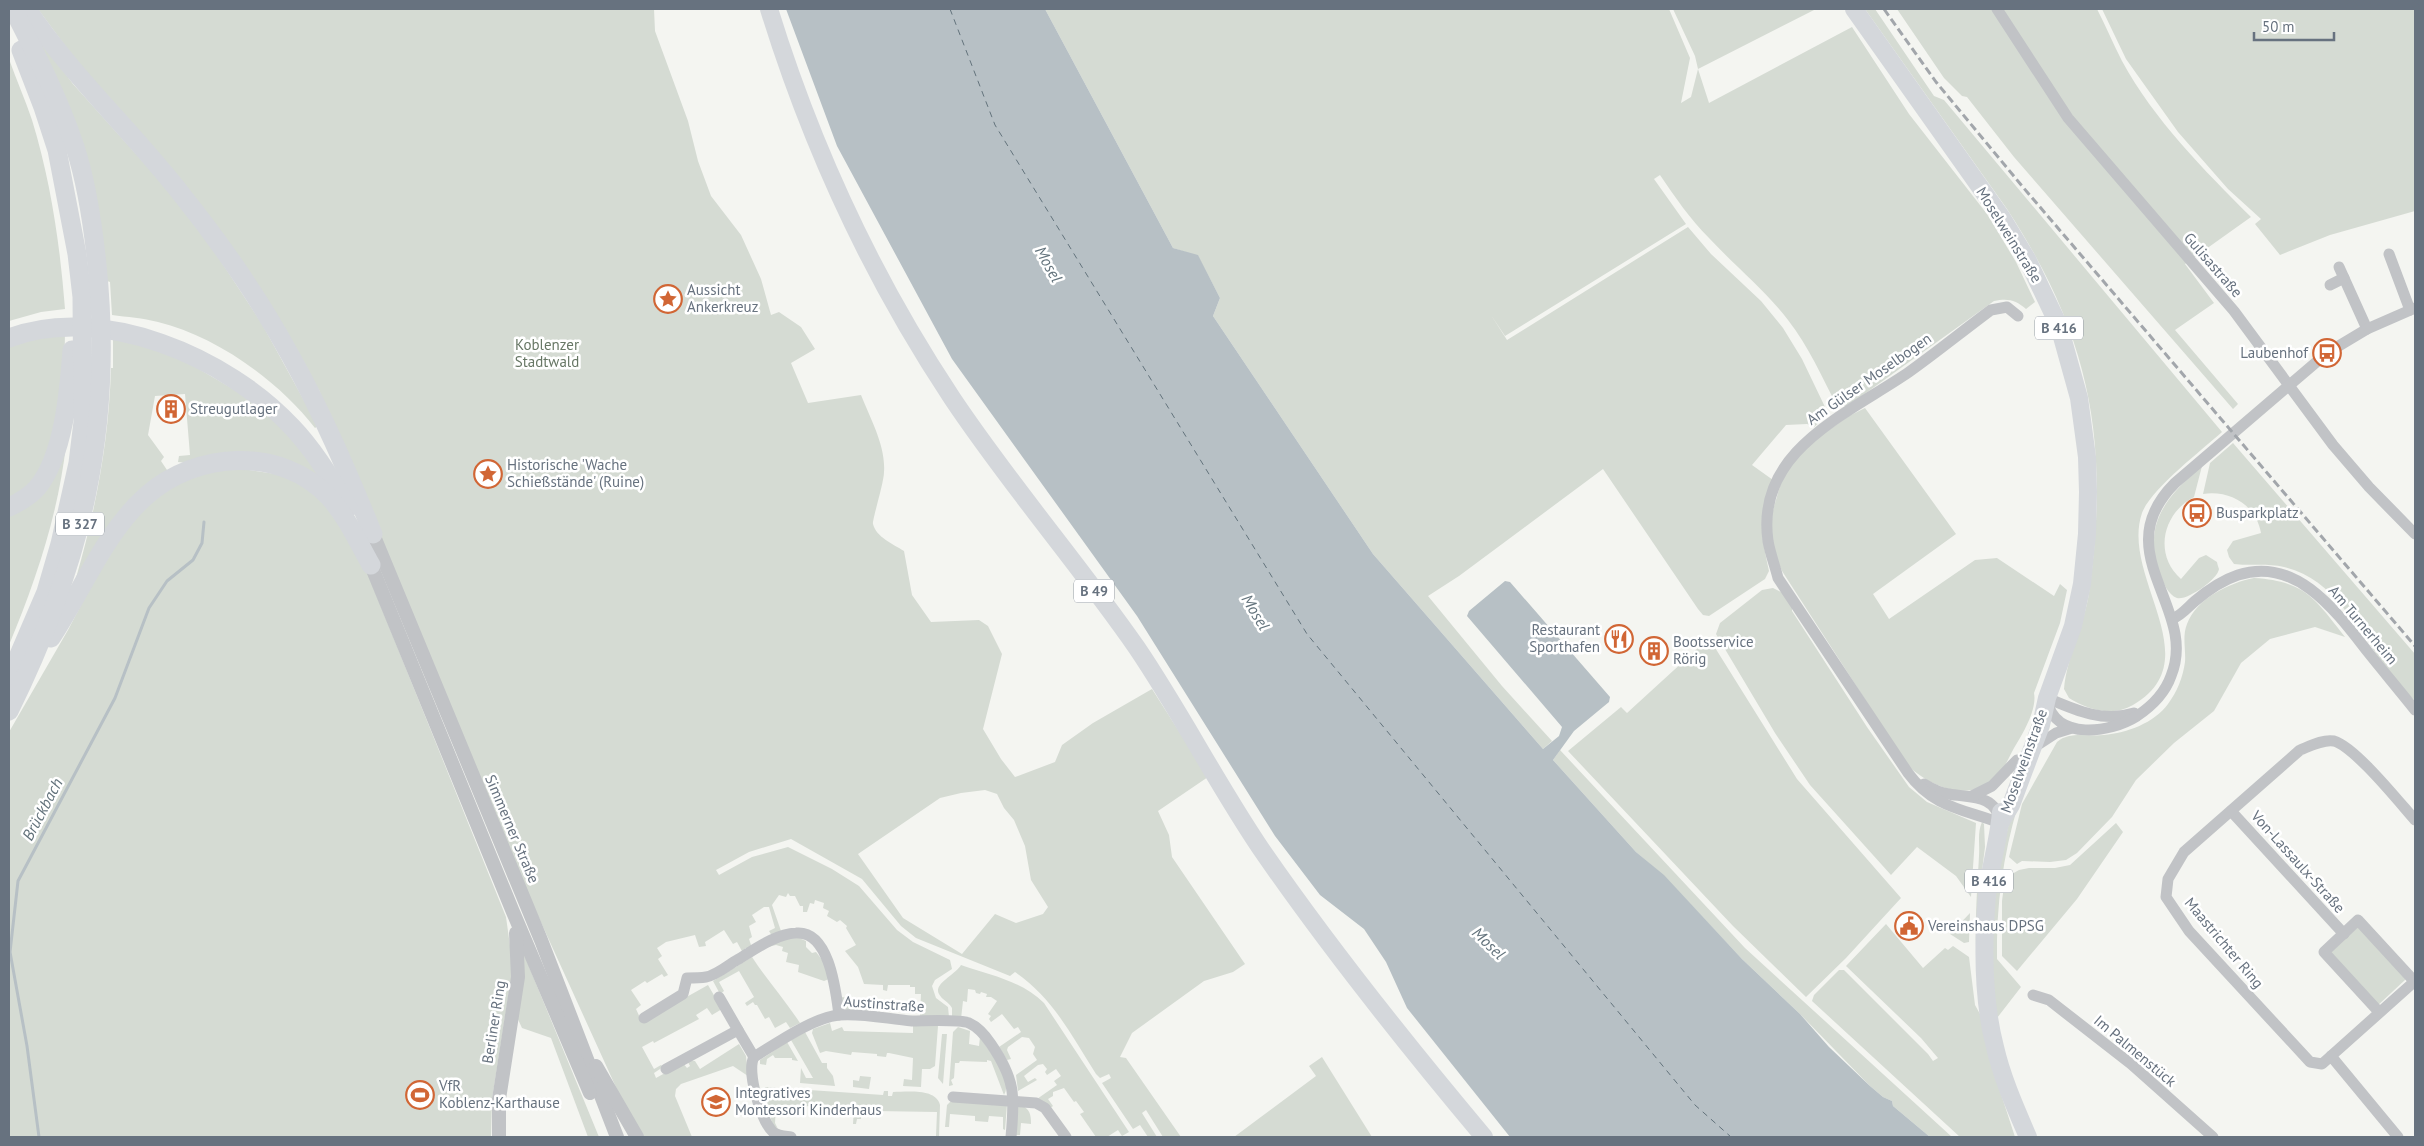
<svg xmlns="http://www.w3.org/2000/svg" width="2424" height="1146" viewBox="0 0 2424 1146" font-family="'PT Sans',sans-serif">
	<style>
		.green { fill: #d5dbd3; fill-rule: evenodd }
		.water { fill: #b7c0c5 }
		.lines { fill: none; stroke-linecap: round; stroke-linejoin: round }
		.stream { stroke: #b7c0c5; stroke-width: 3 }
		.ferry { stroke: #63737c; stroke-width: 1; stroke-dasharray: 6 5; stroke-linecap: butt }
		.minor { stroke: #c1c3c6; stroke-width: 11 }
		.tertiary { stroke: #c1c3c6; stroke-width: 14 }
		.primary { stroke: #d4d7db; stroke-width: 18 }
		.trunk { stroke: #d4d7db; stroke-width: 19 }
		.rail { stroke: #a2a6ab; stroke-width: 3; stroke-dasharray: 8 4; stroke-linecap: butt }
		.labels { text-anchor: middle; stroke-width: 5; stroke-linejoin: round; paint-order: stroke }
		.shield { fill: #fff; stroke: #959ca5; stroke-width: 1 }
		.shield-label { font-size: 14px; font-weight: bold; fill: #67727f }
		.street-label { font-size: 15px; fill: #67727f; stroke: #fff }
		.poi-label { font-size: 15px; fill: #67727f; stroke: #fff; text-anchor: start }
		.park-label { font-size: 15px; fill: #677765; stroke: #fff }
		.water-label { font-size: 16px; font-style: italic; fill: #63737c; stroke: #fff }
	</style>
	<rect width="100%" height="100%" fill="#f4f5f1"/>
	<g class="green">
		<path d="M38,9H654L655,31L688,121L698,161L711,196L741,235L761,279L771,315L779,312L801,327L815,349L791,363L808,403L861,395C870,418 886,446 884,472C884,483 872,520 873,524C876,537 893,544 904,551L912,595L931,622L979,620L988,626L1002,654L983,729L1001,759L1015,777L1055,762L1062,745L1093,723L1152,689L1208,777L1158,811L1169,835L1172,857L1245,964L1233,972L1204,981L1132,1033L1120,1057L1126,1058L1181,1137H1163L1146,1110L1142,1113L1157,1137H1148L1140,1125L1133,1129L1102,1083L1111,1078L1109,1074L1100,1078L1096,1074C1071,1035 1054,999 1015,972L1010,976L916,938L901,926L862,879L791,839L749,852L716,870L719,875L752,857L788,847L832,869L859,886L897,930L913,942L950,960L952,969L935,980L932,986L936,998L948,1007L949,1017L920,1016L921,994H915V987H910V985H888L887,991L883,990V985L864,984L858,967L845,951L856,945L846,928L847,926L840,920L837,922L827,916L829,911L823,908L824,903L815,900L814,904L810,903L807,912H803V906H800L795,896H790L788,893L786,897L779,895L772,905L781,931L772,936L769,931L775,928L769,907H764L752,915L756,922L749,926L752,937L749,939L752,948H745L746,952L743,953L737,942L733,944L724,930L705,942L706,946L699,947L695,935L666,942L657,948L662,956L658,959L668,975L664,977L662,974L647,983L645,981L631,990L641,1005L636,1009L642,1022L708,985L722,1009L712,1015L707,1008L696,1015L699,1019L654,1043L653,1041L642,1047L654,1069L661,1065L663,1067L654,1073L656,1078L683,1063L687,1068L690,1066L687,1060L695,1061L700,1069L739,1044L746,1056L748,1076L733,1066L681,1084L676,1089L675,1096L692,1137H643L625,1107L514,863L319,390ZM985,790L997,794L1004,808L1014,820L1025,846L1031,880L1048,907L1043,914L1016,923L995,914L962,954L903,918L858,854L940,798L961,793Z"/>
		<path d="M1045,9H1669L1690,58L1681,103L1691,97L1698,69L1695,56L1673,9H1816L1698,69L1709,103L1852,27L1909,114L1987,214L2016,262L2035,302L2026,309C2016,300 2008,298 1994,301L1859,398L1846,406H1837C1822,377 1809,347 1788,320C1765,290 1735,266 1709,238C1690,219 1675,197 1660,175L1654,179L1686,224L1505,336L1491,315L1507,340L1688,227L1711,254L1761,301L1783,328L1802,359L1825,407L1823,419L1814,427L1807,424L1786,425L1752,465L1773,480C1757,515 1761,534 1769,571L1765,579L1709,616L1703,615L1698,609L1603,469L1459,576L1428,596L1502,686L1552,741L1543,749L1373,554L1213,316L1220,298L1198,256L1173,248Z"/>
		<path d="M1865,9H1875L1934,96L1944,100L2222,432C2202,450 2151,489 2142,513C2120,577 2211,660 2133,705C2113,717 2088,710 2069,698L2064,689C2067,656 2084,626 2089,593C2110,443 2091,337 2007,209Z"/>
		<path d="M1897,9H2097C2106,26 2113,44 2122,61C2154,120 2204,170 2251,217L2185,264L2214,303L2175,330L2238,404L2233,409L2014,157L1967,97L1962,96L1944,78Z"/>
		<polygon points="2102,9 2415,9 2415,211 2330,235 2280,255 2255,224 2261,219 2228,189 2178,132 2126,59"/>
		<path d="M38,37L73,84L190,214L262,324L318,426L315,428C279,381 216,336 158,322C143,318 127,317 112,315L110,282L107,281Z"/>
		<path d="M9,59C16,79 25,99 32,120C51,182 60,245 65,309L41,312L9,321Z"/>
		<polygon points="65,331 64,393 41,475 9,503 9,343"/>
		<path d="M113,336L163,348L272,412L339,499L308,475L178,462L179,456L190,455L185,394L155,396L148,435L164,457L161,461L169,473L76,578C96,509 109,440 111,368H113Z"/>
		<path d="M1865,408L1956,534L1873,594L1889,619L1975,560L1997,558L2054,596L2060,584L2067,590L2060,623L2034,693C2037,708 2025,730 2017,743C2010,754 2004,771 1995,779C1968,803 1930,786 1908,766L1782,571L1776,558L1771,533V517L1782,479L1793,462L1812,442L1849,416Z"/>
		<path d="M2233,443L2415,654V700C2404,693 2394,676 2385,665C2356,629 2334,578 2284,567C2268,563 2251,566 2234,564L2229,557L2227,550L2233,541L2261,533C2256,505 2230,490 2203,494L2210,463Z"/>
		<path d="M66,445C58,515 36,580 9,645V512Z"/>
		<path d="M2202,466L2194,497C2163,513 2153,554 2181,579L2199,558L2206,555L2217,562C2217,563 2219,569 2219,569C2218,579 2187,601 2177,598C2168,595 2163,582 2160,574C2142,524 2166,497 2202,466Z"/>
		<polygon points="236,468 282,475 316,493 359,552 506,917 513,967 492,1099 491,1137 9,1137 9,732 68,630 101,567 124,532 156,496 194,475"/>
		<path d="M2254,578C2305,581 2315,599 2345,637L2315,627L2270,639L2241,663L2214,711L2174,743L2136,780L2112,817L2077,853L2066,860L2050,862L2022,861L2017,864L2009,857L2022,804L2057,742C2070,731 2088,737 2104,735C2127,733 2154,723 2168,704C2177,692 2183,677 2185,662C2186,650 2182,636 2187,624C2197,598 2229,583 2254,578Z"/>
		<polygon points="1773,588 1781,592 1792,605 1792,611 1867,727 1909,787 1927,802 1976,823 1971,897 1956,876 1917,847 1891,875 1810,785 1775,733 1716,634 1720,623 1762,590"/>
		<polygon points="1709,638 1797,779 1901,898 1846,958 1806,997 1733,926 1568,751 1621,707 1627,713"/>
		<polygon points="1560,750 1745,948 1952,1137 1930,1137 1893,1106 1892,1101 1883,1097 1870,1086 1800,1014 1742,959 1663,875 1636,852 1553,760"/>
		<path d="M2014,805H2018C2003,856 1996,905 1997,959L2021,987L1997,1018C1995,997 1992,974 1992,953C1992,903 2000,853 2014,805Z"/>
		<path d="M1982,822L1984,824L1985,847L1979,895L1977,966C1974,928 1977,894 1979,856C1980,844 1977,833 1982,822Z"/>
		<polygon points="2116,823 2123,832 2077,899 2017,971 2002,956 2002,901 2005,878 2019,870 2029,868 2055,868 2070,865"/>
		<polygon points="1970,913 1969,942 1964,943 1950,934"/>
		<polygon points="1886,924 1923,968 1945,948 1948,950 1953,946 1969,957 1975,1005 1980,1014 1989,1057 2015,1137 1960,1137 1812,1001 1814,995 1839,970 1844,970 1928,1054 1933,1061 1938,1058 1921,1038 1846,966"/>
		<polygon points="2358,927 2406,979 2376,1007 2328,955"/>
		<polygon points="799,938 806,941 806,947 812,953 816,952 826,965 829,979 824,981 798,972 799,965 786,962 788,953 782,951 783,947 776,945 768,947 782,939"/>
		<polygon points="523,952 599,1137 588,1137 551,1038 522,1028 516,1015"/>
		<path d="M752,957C767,980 785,1000 800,1023L790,1028L786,1022L775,1028L769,1017L765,1019L757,1005H755L753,1002L747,1006L745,1003L754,997L739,971L719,982L724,991L720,994L713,981Z"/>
		<path d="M961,965C990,975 1022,981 1044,1003L1129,1132L1122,1136L1118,1130L1107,1137H1096L1080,1114L1084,1112L1076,1101L1074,1102L1064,1088L1053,1092V1096L1048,1099L1053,1106L1049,1109L1037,1099L1057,1085L1054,1081L1061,1076L1056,1069L1047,1075L1045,1072L1047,1069L1043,1064L1038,1065L1024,1076L1028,1082L1035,1078L1037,1080L1018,1091L1016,1075L1037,1060L1033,1054L1035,1047L1029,1038L1022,1037L1008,1047L1007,1050L1011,1059L1007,1060L999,1047L1021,1032L1018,1027L1014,1029L1002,1014L991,1022L989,1019L991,1016L988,1014L997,1001L991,997H986L987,994L981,992L980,994L976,993L975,990L968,989L967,1002L963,1001L961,1019L952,1017V1008C949,1002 942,1000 939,994C933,984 955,975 961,965Z"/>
		<polygon points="841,997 850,998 854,1003 863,1003 863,1006 876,1007 876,1010 848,1011 844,1007"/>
		<polygon points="830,1023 832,1031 842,1027 844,1031 913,1033 913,1024 938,1026 935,1066 930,1069 922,1069 921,1087 903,1086 904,1079 912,1080 913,1058 889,1053 887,1053 886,1057 877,1056 877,1054 852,1052 851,1055 826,1051 820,1053 812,1033 813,1029"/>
		<path d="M958,1027L970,1031L969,1044L979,1046L980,1037C988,1050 1014,1080 1004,1095L991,1061L987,1060V1062L960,1061L959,1063H955L954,1078L951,1080L953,1085L949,1086L953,1032Z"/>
		<polygon points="805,1032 822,1063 827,1063 827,1068 833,1076 835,1086 800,1083 801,1068 806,1078 813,1078 791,1040"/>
		<polygon points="942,1034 947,1034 943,1084 938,1078"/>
		<polygon points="787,1042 798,1061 792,1060 792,1058 775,1058 773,1055 767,1059 766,1065 760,1064 760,1060"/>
		<polygon points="1322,1057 1372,1137 1234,1137 1316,1076 1309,1066"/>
		<polygon points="860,1076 871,1077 869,1089 853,1087 853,1080 859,1081"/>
		<path d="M765,1087L883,1095L884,1091H888V1096H892L893,1092C907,1092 936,1088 940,1105L939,1137L936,1136L937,1112L875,1111V1108L862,1107L861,1119H857L856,1124H853L854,1108L776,1105L775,1123L778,1129L773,1125L762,1092Z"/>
		<polygon points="952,1100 1007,1104 1005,1130 1003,1129 1003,1117 989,1116 988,1122 975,1121 975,1116 950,1114 949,1127 945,1127 947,1105"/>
		<path d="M1020,1105C1030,1108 1031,1115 1031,1124L1021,1123L1020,1135H1014L1016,1108Z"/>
	</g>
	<polygon class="water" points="786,9 1045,9 1173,248 1198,255 1220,298 1213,316 1373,554 1543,749 1559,736 1562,727 1467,616 1469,611 1505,581 1510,582 1610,697 1609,702 1574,731 1553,760 1636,852 1664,875 1742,959 1800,1014 1829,1047 1870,1086 1883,1097 1892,1101 1893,1106 1930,1137 1510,1137 1407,1008 1386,962 1364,929 1320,895 1275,836 1137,616 952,359 837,146"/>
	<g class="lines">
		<polyline class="stream" points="39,1137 27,1046 10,952 18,881 115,698 149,608 167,581 193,560 202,543 204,522"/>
		<polyline class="ferry" points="950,9 995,125 1307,634 1695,1105 1731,1137"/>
		<g class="minor">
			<polyline points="1997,9 2068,118 2234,311 2333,445 2369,487 2415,534"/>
			<polyline points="2389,254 2410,310"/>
			<polyline points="2339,267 2367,329"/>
			<polyline points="2330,285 2344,278"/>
			<path d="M2172,619C2181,616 2188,607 2195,601C2208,590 2223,580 2238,575C2296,556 2336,611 2367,651C2383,671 2399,690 2415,710"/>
			<path d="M2047,698C2075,710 2103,723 2134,713"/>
			<path d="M2047,701C2056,741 2110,733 2137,716C2152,706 2165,693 2171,676C2199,608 2105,553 2175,483L2327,353L2367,329L2415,308"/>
			<polyline points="2033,748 2056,733 2072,728"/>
			<path d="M1924,784C1932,789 1940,793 1949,794C1970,798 1995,794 2000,821"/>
			<polyline points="1972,796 1992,786 2017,760"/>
			<polyline points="2231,811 2344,934"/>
			<path d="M2000,823C1963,809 1934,808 1908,773L1778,578C1775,566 1770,553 1768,541C1755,450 1848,414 1909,372C1937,352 1964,330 1991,310L2007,307L2018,316"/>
			<polyline points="2033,995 2049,1000 2131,1064 2213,1137"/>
			<polyline points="719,997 738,1030"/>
			<polyline points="2379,1012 2324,952 2358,920 2415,982"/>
			<path d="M644,1018L683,994L687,978C693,978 700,978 706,977C717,975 728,965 737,960C754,950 775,934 796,933C830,930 836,993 839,1015"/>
			<polyline points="2331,1056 2415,981"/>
			<polyline points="666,1069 738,1030 754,1057"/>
			<polyline points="953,1097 1036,1103 1045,1108 1066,1137"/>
			<path d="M791,1137C784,1136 778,1136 773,1132C761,1121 746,1071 754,1057C777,1043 812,1018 839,1015C863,1013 888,1019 912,1021C925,1021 958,1019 969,1023C978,1027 985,1035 991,1044C1015,1079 1015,1095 1011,1137"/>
			<path d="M2398,1137L2331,1056L2322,1064L2310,1062L2189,931L2166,897L2168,879L2184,852L2300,750C2310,746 2323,739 2334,741C2355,747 2399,802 2415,820"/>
		</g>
		<g class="tertiary">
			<polyline points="373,534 541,940 617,1137"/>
			<polyline points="371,565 513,912 590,1093"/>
			<polyline points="596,1066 637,1137"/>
			<polyline points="499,1137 499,1099 518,977 516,933"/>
		</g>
		<g class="primary">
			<path d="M769,9C811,145 873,279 952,398C1010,485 1078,563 1137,648C1181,713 1217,784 1261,849C1330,949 1406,1044 1484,1137"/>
			<polyline points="1854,9 2002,218 2027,259 2059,326 2079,398 2087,457 2088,492 2087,534 2082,584 2073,626 2047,698 2041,725 2011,805 2000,823"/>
			<path d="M2001,812C1999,839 1990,867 1987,895C1983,942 1983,1001 1995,1047C2002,1078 2016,1109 2028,1137"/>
		</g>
		<g class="trunk">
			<path d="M27,9C72,76 132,131 182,195C222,245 259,298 290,355C322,412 348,473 373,534"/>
			<path d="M9,338C102,303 227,357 292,427C315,451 332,479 348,508"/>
			<path d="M9,507C20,502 29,497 37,488C64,456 69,390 72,350"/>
			<path d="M51,638C81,593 105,532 146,496C196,451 281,446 329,497C347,517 358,542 371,565"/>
			<polyline points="9,678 46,592 60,544 78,463 83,422 82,297 77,254 57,150 43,107 21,50"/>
			<path d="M9,711C81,565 114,429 97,265C93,226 87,184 75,147C59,99 36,54 13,9"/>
		</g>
		<polyline class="rail" points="1884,9 1936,82 2022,186 2415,646"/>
	</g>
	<defs>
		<symbol id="sight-ring" viewBox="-11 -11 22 22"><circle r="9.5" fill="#fff" stroke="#d16635" stroke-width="1.5"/><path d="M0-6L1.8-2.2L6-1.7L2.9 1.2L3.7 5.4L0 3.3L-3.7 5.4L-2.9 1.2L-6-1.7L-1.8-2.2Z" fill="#d16635"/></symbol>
		<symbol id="bus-ring" viewBox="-11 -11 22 22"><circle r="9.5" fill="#fff" stroke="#d16635" stroke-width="1.5"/><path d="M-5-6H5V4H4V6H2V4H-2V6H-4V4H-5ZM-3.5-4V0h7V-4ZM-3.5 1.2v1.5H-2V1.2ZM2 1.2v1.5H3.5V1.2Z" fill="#d16635"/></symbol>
		<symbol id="building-ring" viewBox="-11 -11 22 22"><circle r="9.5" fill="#fff" stroke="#d16635" stroke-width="1.5"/><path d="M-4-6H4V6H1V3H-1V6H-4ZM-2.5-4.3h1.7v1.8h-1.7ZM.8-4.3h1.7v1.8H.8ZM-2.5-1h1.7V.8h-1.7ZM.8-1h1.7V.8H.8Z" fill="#d16635"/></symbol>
		<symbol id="restaurant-ring" viewBox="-11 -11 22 22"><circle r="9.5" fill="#fff" stroke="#d16635" stroke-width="1.5"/><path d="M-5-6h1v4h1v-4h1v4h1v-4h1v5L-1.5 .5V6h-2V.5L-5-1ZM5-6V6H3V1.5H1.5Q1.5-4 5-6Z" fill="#d16635"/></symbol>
		<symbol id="civic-ring" viewBox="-11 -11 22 22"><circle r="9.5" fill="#fff" stroke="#d16635" stroke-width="1.5"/><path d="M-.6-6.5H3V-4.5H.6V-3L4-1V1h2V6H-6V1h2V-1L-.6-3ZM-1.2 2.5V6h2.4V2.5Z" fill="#d16635"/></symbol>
		<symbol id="stadium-ring" viewBox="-11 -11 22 22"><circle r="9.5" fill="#fff" stroke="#d16635" stroke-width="1.5"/><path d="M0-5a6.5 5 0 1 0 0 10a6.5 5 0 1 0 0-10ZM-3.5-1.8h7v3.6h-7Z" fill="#d16635"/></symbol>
		<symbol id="school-ring" viewBox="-11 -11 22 22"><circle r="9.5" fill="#fff" stroke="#d16635" stroke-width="1.5"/><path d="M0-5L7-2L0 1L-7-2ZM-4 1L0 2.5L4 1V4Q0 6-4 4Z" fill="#d16635"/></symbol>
	</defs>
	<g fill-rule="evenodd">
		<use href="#sight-ring" x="652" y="283" width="32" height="32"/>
		<use href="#bus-ring" x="2311" y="337" width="32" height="32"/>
		<use href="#building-ring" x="155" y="393" width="32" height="32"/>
		<use href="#sight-ring" x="472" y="458" width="32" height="32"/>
		<use href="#bus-ring" x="2181" y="497" width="32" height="32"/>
		<use href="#restaurant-ring" x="1603" y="623" width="32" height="32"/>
		<use href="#building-ring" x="1638" y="635" width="32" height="32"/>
		<use href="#civic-ring" x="1893" y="910" width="32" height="32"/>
		<use href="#stadium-ring" x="404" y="1079" width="32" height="32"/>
		<use href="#school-ring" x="700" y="1086" width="32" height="32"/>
	</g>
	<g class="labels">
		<g class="shield">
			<rect x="2035" y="316.5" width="48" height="23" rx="4"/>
			<rect x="56" y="512.5" width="48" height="23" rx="4"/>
			<rect x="1074" y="579.5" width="40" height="23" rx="4"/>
			<rect x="1965" y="869.5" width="48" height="23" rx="4"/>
		</g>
		<g class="shield-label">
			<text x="2059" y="333">B 416</text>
			<text x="80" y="529">B 327</text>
			<text x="1094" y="596">B 49</text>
			<text x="1989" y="886">B 416</text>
		</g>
		<g class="street-label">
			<text transform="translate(2009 235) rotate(58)" y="5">Moselweinstraße</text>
			<text transform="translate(2213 265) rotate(49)" y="5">Gulisastraße</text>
			<text transform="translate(1869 379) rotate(-35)" y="5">Am Gülser Moselbogen</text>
			<text transform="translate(2363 625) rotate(50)" y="5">Am Turnerheim</text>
			<text transform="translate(2024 761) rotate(-70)" y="5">Moselweinstraße</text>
			<text transform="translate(512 829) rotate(67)" y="5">Simmerner Straße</text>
			<text transform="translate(2298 862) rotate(48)" y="5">Von-Lassaulx-Straße</text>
			<text transform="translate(2224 943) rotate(50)" y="5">Maastrichter Ring</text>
			<text transform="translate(884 1004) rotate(4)" y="5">Austinstraße</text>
			<text transform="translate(494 1022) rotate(-81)" y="5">Berliner Ring</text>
			<text transform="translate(2135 1051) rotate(40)" y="5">Im Palmenstück</text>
		</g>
		<g class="poi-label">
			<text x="687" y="295">Aussicht<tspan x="687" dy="17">Ankerkreuz</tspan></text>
			<text x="2308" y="358" text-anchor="end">Laubenhof</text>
			<text x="190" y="414">Streugutlager</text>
			<text x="507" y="470">Historische 'Wache<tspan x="507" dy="17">Schießstände' (Ruine)</tspan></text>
			<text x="2216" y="518">Busparkplatz</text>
			<text x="1600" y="635" text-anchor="end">Restaurant<tspan x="1600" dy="17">Sporthafen</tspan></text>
			<text x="1673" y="647">Bootsservice<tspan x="1673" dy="17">Rörig</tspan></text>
			<text x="1928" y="931">Vereinshaus DPSG</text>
			<text x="439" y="1091">VfR<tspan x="439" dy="17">Koblenz-Karthause</tspan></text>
			<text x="735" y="1098">Integratives<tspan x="735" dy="17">Montessori Kinderhaus</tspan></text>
		</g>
		<g class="park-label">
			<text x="547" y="350">Koblenzer<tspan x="547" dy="17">Stadtwald</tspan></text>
		</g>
		<g class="water-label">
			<text transform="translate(1049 264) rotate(61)" y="6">Mosel</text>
			<text transform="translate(1256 612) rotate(59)" y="6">Mosel</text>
			<text transform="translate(42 809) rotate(-62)" y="6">Brückbach</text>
			<text transform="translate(1489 943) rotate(44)" y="6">Mosel</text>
		</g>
	</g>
	<rect width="2424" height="1146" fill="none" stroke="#67727f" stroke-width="20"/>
	<path d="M2254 32v8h80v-8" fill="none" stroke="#67727f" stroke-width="2.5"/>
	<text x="2262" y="32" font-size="15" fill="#67727f" stroke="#ffffff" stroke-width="4" paint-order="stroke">50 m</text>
</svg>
